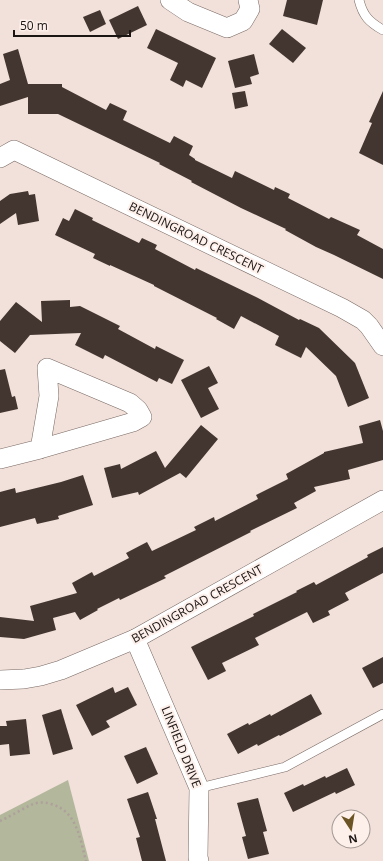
<svg xmlns="http://www.w3.org/2000/svg" width="383" height="861" viewBox="0 0 383 861" font-family="'Open Sans',sans-serif">
	<style>
		.green { fill: #b3b79b }
		.building { fill: #433631 }
		.lines { fill: none; stroke-linecap: round; stroke-linejoin: round }
		.lane-casing { stroke: #786963; stroke-width: 10 }
		.street-casing { stroke: #786963; stroke-width: 20 }
		.path { stroke: #aea09b; stroke-width: 2.5; stroke-dasharray: 2 3; stroke-linecap: butt }
		.lane { stroke: #fff; stroke-width: 9 }
		.street { stroke: #fff; stroke-width: 19 }
		.labels { text-anchor: middle; stroke-width: 4; stroke-linejoin: round; paint-order: stroke }
		.street-label { font-size: 12px; fill: #1b1513; stroke: #fdefea }
	</style>
	<rect width="100%" height="100%" fill="#f2e1da"/>
	<polygon class="green" points="68,780 89,861 0,861 0,815"/>
	<g class="building">
		<polygon points="287,0 323,0 317,25 283,16"/>
		<polygon points="138,6 147,25 118,39 109,20"/>
		<polygon points="100,10 106,24 90,32 83,17"/>
		<polygon points="156,29 216,58 202,88 186,80 183,87 170,80 178,63 147,48"/>
		<polygon points="282,29 306,48 293,63 269,44"/>
		<polygon points="18,49 28,84 62,84 62,87 106,110 110,103 127,111 123,120 170,143 174,136 193,146 189,155 195,159 195,160 232,178 235,171 274,190 275,187 290,194 288,198 329,219 331,217 360,230 357,235 383,249 383,279 334,255 316,247 285,230 286,229 241,208 191,182 192,181 159,164 160,163 58,114 28,114 28,97 0,106 0,84 10,80 3,54"/>
		<polygon points="254,54 259,74 250,77 252,84 235,88 228,61"/>
		<polygon points="245,91 248,106 235,109 232,93"/>
		<polygon points="383,91 383,165 359,153 372,123 369,122"/>
		<polygon points="28,191 29,195 35,194 39,221 18,225 16,213 0,224 0,201 10,194"/>
		<polygon points="75,209 93,218 92,220 139,243 142,238 157,245 155,249 195,270 196,268 258,298 299,320 300,319 319,328 355,363 369,398 348,407 336,376 306,347 301,358 275,345 279,336 241,316 234,329 216,319 217,318 154,286 154,285 110,265 110,266 93,258 95,254 55,235 63,218 69,221"/>
		<polygon points="70,300 70,307 80,306 120,326 118,329 155,349 156,346 184,360 172,384 159,378 157,382 105,355 103,359 75,345 81,333 30,335 15,353 0,341 0,321 16,302 42,322 41,301"/>
		<polygon points="209,366 218,383 208,388 219,409 201,418 181,380"/>
		<polygon points="5,369 12,397 15,396 18,409 0,413 0,370"/>
		<polygon points="380,420 383,431 383,460 348,470 350,479 314,487 316,491 294,503 297,508 250,531 251,532 164,576 166,578 120,600 119,598 97,609 98,610 80,620 75,612 53,618 56,630 24,639 0,637 0,617 34,621 30,606 77,593 72,583 92,572 94,576 129,558 126,553 147,542 152,551 196,530 194,527 214,517 215,521 258,499 256,495 288,479 286,474 324,453 324,452 363,443 359,426"/>
		<polygon points="201,425 218,439 186,478 180,473 139,495 138,492 112,498 104,468 120,464 121,469 156,451 165,468"/>
		<polygon points="83,475 93,505 58,516 59,519 37,524 35,518 0,527 0,492 15,488 16,493 61,482"/>
		<polygon points="383,547 383,573 345,593 349,600 328,611 330,615 313,623 307,612 255,638 259,645 222,663 226,671 208,680 191,647 254,616 253,614 297,592 296,591 314,582 316,585 368,557 367,555"/>
		<polygon points="383,657 383,683 373,688 362,668"/>
		<polygon points="113,687 115,693 128,687 137,705 106,721 110,727 92,736 76,705"/>
		<polygon points="311,694 322,714 280,736 279,735 258,746 257,744 238,754 227,734 248,723 249,725 270,714 271,716"/>
		<polygon points="61,709 73,749 53,755 42,715"/>
		<polygon points="26,719 30,754 10,756 9,744 0,745 0,726 7,726 6,721"/>
		<polygon points="146,747 158,774 137,784 124,756"/>
		<polygon points="347,768 355,785 336,794 335,792 293,812 284,793 303,784 304,786 325,776 326,778"/>
		<polygon points="148,792 157,819 155,819 166,861 142,861 136,838 140,837 127,799"/>
		<polygon points="258,798 267,831 263,832 269,854 248,859 242,837 246,836 237,803"/>
	</g>
	<g class="lines">
		<defs>
			<g id="lane">
				<path d="M359,0C363,16 369,22 383,30"/>
				<polyline points="199,788 285,767 383,714"/>
			</g>
			<g id="street">
				<polyline points="170,0 188,12 227,28 243,21 250,9 248,0"/>
				<polyline points="0,158 14,150 342,308 363,320 369,326 383,346"/>
				<polyline points="0,459 40,449 133,422 142,417 138,410 130,403 47,368 49,396 40,449"/>
				<polyline points="135,639 199,788 198,857 199,861"/>
				<polyline points="0,680 24,679 41,676 61,670 135,639 383,500"/>
			</g>
		</defs>
		<use href="#lane" class="lane-casing"/>
		<use href="#street" class="street-casing"/>
		<path class="path" d="M0,821C11,816 22,809 33,804C39,802 45,802 51,804C77,811 80,839 86,861"/>
		<use href="#lane" class="lane"/>
		<use href="#street" class="street"/>
	</g>
	<g class="labels">
		<g class="street-label">
			<text transform="translate(196 238) rotate(26)" y="4">BENDINGROAD CRESCENT</text>
			<text transform="translate(197 604) rotate(-29)" y="4">BENDINGROAD CRESCENT</text>
			<text transform="translate(181 747) rotate(68)" y="4">LINFIELD DRIVE</text>
		</g>
	</g>
	<g transform="translate(351 829) rotate(168)"><circle r="19" fill="#fdefea" stroke="#a39894"/>
	<path d="M0-3L7 15L0 10L-7 15Z" fill="#6b5323"/>
	<text y="-6" font-size="11" font-weight="bold" text-anchor="middle" fill="#1b1513">N</text>
	</g>
	<path d="M14 30v6h116v-6" fill="none" stroke="#1b1513" stroke-width="2"/>
	<text x="20" y="30" font-size="12" fill="#1b1513" stroke="#fdefea" stroke-width="3" paint-order="stroke">50 m</text>
</svg>
